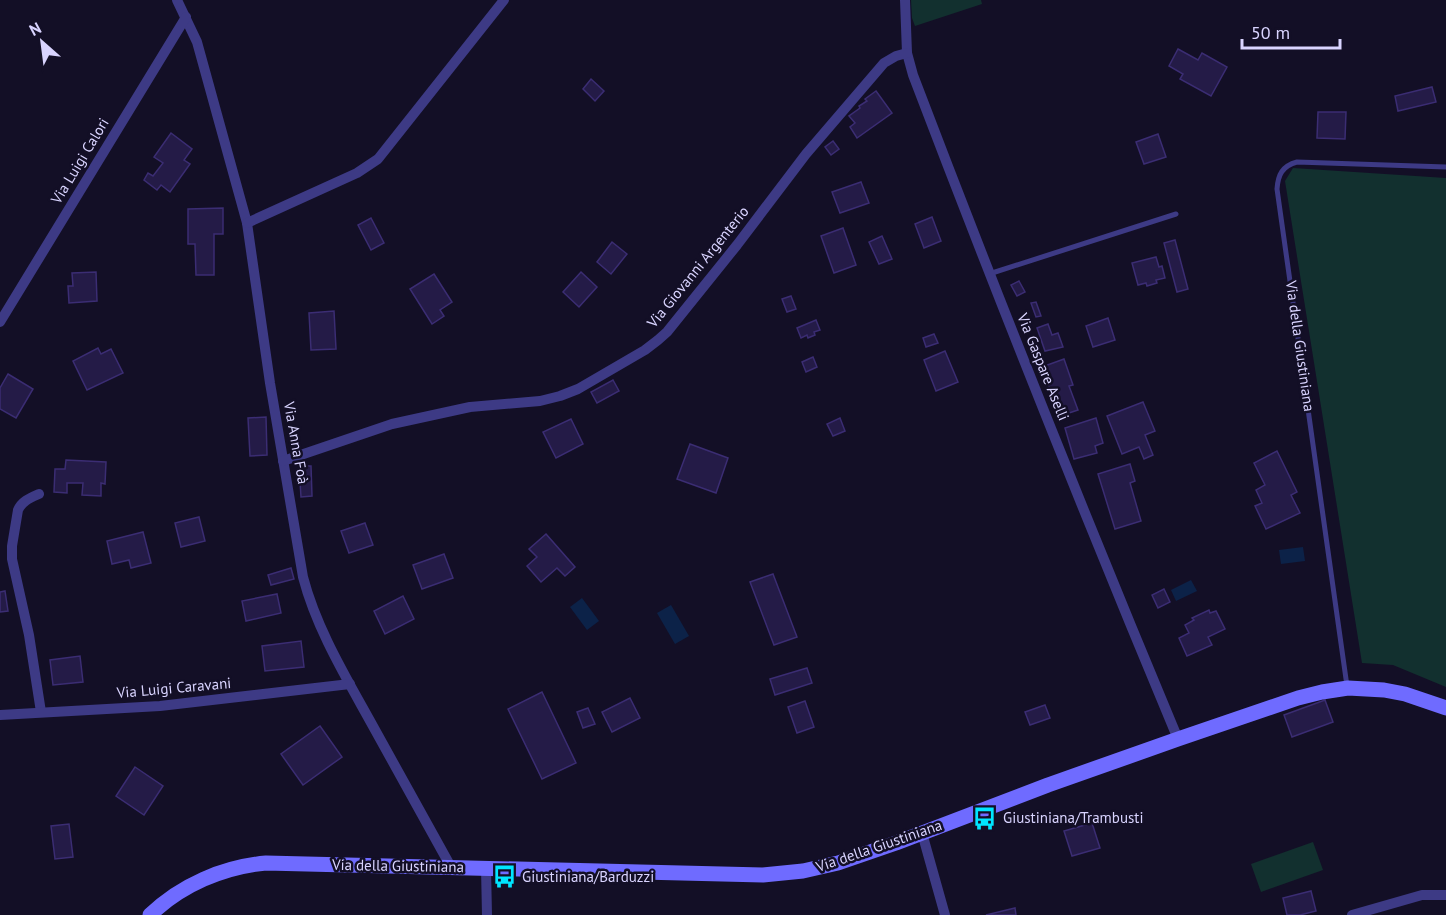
<svg xmlns="http://www.w3.org/2000/svg" width="1446" height="915" viewBox="0 0 1446 915" font-family="'PT Sans',sans-serif">
	<style>
		.green { fill: #12302f }
		.water { fill: #0c2248 }
		.building { fill: #241b47; stroke: #3b2d73; stroke-width: 1.5 }
		.lines { fill: none; stroke-linecap: round; stroke-linejoin: round }
		.lane { stroke: #3d3a85; stroke-width: 5 }
		.street { stroke: #3d3a85; stroke-width: 10 }
		.secondary { stroke: #6f6bff; stroke-width: 15 }
		.labels { text-anchor: middle; stroke-width: 5; stroke-linejoin: round; paint-order: stroke }
		.street-label { font-size: 15px; fill: #d9d4ff; stroke: #130f26 }
		.poi-label { font-size: 15px; fill: #d9d4ff; stroke: #130f26; text-anchor: start }
	</style>
	<rect width="100%" height="100%" fill="#130f26"/>
	<g class="green">
		<polygon points="911,0 981,0 982,4 915,26 912,18"/>
		<polygon points="1293,168 1446,178 1446,687 1393,665 1362,663 1285,181"/>
		<polygon points="1313,842 1323,870 1261,892 1251,864"/>
	</g>
	<g class="water">
		<polygon points="1303,547 1305,561 1281,564 1279,550"/>
		<polygon points="1191,580 1197,591 1176,601 1171,590"/>
		<polygon points="582,598 599,621 587,630 570,607"/>
		<polygon points="671,605 689,636 675,644 657,613"/>
	</g>
	<g class="building">
		<polygon points="1178,49 1198,60 1202,53 1227,67 1211,96 1180,79 1183,74 1169,66"/>
		<polygon points="591,79 604,91 595,101 583,89"/>
		<polygon points="1432,87 1436,102 1398,111 1395,96"/>
		<polygon points="876,91 892,113 857,138 850,127 855,123 849,116 860,108 859,106 867,101 865,99"/>
		<polygon points="1318,112 1346,112 1345,139 1317,138"/>
		<polygon points="171,133 192,149 184,160 190,164 170,192 161,185 157,190 144,180 148,173 153,176 163,163 154,157"/>
		<polygon points="1158,134 1166,157 1144,164 1136,142"/>
		<polygon points="833,141 839,149 831,155 825,147"/>
		<polygon points="861,182 869,203 840,213 832,192"/>
		<polygon points="223,208 223,234 214,234 214,275 196,275 195,244 188,244 188,209"/>
		<polygon points="932,217 941,241 924,248 915,224"/>
		<polygon points="371,218 384,243 371,250 358,225"/>
		<polygon points="843,228 856,265 834,273 821,236"/>
		<polygon points="882,236 892,259 879,264 869,242"/>
		<polygon points="1175,240 1188,289 1177,292 1164,243"/>
		<polygon points="612,242 627,254 611,274 597,262"/>
		<polygon points="1156,257 1159,267 1162,266 1165,278 1156,280 1157,283 1147,286 1146,283 1138,285 1132,263"/>
		<polygon points="96,272 97,301 69,303 68,286 73,286 72,273"/>
		<polygon points="581,272 597,287 579,307 563,292"/>
		<polygon points="434,274 452,302 440,310 444,316 432,324 410,289"/>
		<polygon points="1019,281 1025,292 1017,296 1011,285"/>
		<polygon points="791,296 796,309 787,312 782,299"/>
		<polygon points="1036,302 1041,316 1036,317 1031,303"/>
		<polygon points="334,311 336,349 311,350 309,313"/>
		<polygon points="1108,318 1115,340 1093,347 1086,326"/>
		<polygon points="816,320 820,330 814,332 815,335 808,338 807,335 801,338 797,328"/>
		<polygon points="1048,324 1052,335 1058,333 1063,347 1045,351 1037,328"/>
		<polygon points="934,334 938,343 926,347 923,338"/>
		<polygon points="98,348 101,354 111,349 123,373 87,390 73,361"/>
		<polygon points="945,351 958,382 936,391 924,360"/>
		<polygon points="813,357 817,367 806,372 802,362"/>
		<polygon points="1064,359 1073,385 1069,386 1078,410 1060,416 1042,367"/>
		<polygon points="8,374 33,389 16,418 0,409 0,388"/>
		<polygon points="613,380 619,391 597,403 591,392"/>
		<polygon points="1143,402 1155,431 1145,435 1153,455 1144,459 1139,447 1122,454 1107,416"/>
		<polygon points="266,417 267,455 250,456 248,418"/>
		<polygon points="840,418 845,431 833,436 827,424"/>
		<polygon points="1096,418 1103,443 1095,446 1097,453 1074,459 1065,428"/>
		<polygon points="571,419 583,444 556,458 543,432"/>
		<polygon points="690,444 728,458 716,493 677,479"/>
		<polygon points="1277,451 1297,492 1291,495 1300,513 1266,529 1255,506 1262,503 1256,490 1265,485 1254,463"/>
		<polygon points="66,460 106,462 105,484 101,483 101,496 82,495 83,483 67,483 67,493 54,492 55,469 65,469"/>
		<polygon points="1130,464 1135,481 1130,483 1141,521 1115,529 1098,474"/>
		<polygon points="299,466 311,466 312,496 301,497"/>
		<polygon points="199,517 205,541 181,547 175,523"/>
		<polygon points="365,523 373,545 349,553 341,531"/>
		<polygon points="143,532 151,563 131,568 129,560 112,564 107,541"/>
		<polygon points="546,534 575,567 565,576 557,568 541,582 527,566 537,557 529,549"/>
		<polygon points="444,554 453,578 422,589 413,565"/>
		<polygon points="291,568 294,579 271,585 268,575"/>
		<polygon points="773,574 797,637 774,645 750,582"/>
		<polygon points="1164,589 1170,602 1158,608 1152,595"/>
		<polygon points="5,591 8,611 0,612 0,592"/>
		<polygon points="277,594 281,613 246,621 242,601"/>
		<polygon points="403,596 414,619 385,634 374,611"/>
		<polygon points="1209,610 1210,613 1216,611 1225,629 1208,637 1212,645 1187,656 1179,638 1189,633 1185,625 1194,620 1192,618"/>
		<polygon points="301,641 304,667 265,671 262,646"/>
		<polygon points="80,656 83,682 53,685 50,660"/>
		<polygon points="807,668 812,683 775,695 770,679"/>
		<polygon points="542,692 576,763 542,779 508,709"/>
		<polygon points="630,698 640,718 612,732 602,712"/>
		<polygon points="1325,700 1333,722 1292,737 1284,715"/>
		<polygon points="805,701 814,727 797,733 788,707"/>
		<polygon points="1045,705 1050,718 1030,725 1025,712"/>
		<polygon points="588,708 595,724 583,728 577,712"/>
		<polygon points="320,726 342,757 303,785 281,754"/>
		<polygon points="135,767 163,786 144,815 116,796"/>
		<polygon points="1092,823 1100,848 1072,856 1064,831"/>
		<polygon points="69,824 73,857 55,859 51,826"/>
		<polygon points="1311,891 1316,911 1300,915 1287,915 1283,898"/>
		<polygon points="1015,908 1016,915 986,915"/>
	</g>
	<g class="lines">
		<g class="lane">
			<polyline points="989,274 1176,214"/>
			<path d="M1347,686L1277,189C1278,175 1282,166 1297,162L1446,167"/>
		</g>
		<g class="street">
			<path d="M177,0L197,42L247,223L270,383L303,577C316,627 344,674 369,719C396,768 424,818 451,867"/>
			<path d="M905,0L907,53L913,75C998,298 1086,519 1178,739"/>
			<polyline points="247,223 357,173 378,159 504,0"/>
			<polyline points="0,322 186,17"/>
			<polyline points="283,461 392,424 470,407 540,401 560,396 578,389 645,350 658,340 667,332 737,245 806,154 884,63 896,56 907,53"/>
			<path d="M39,494C30,498 22,501 18,510L12,546V559L29,635L41,712"/>
			<polyline points="0,715 160,706 350,684"/>
			<polyline points="922,833 945,915"/>
			<polyline points="486,868 487,915"/>
			<polyline points="1352,915 1422,895 1446,895"/>
		</g>
		<path class="secondary" d="M150,915C181,885 223,867 266,863L763,875L803,871L838,863L896,843L1048,785L1178,739L1298,698L1322,692L1348,688L1384,690L1405,694L1446,708"/>
	</g>
	<defs>
		<symbol id="bus-bare" viewBox="-9 -9 18 18"><path d="M-5-6H5V4H4V6H2V4H-2V6H-4V4H-5ZM-3.5-4V0h7V-4ZM-3.5 1.2v1.5H-2V1.2ZM2 1.2v1.5H3.5V1.2Z" fill="#00e5ff" stroke="#130f26" stroke-width="2.5" paint-order="stroke"/></symbol>
	</defs>
	<g fill-rule="evenodd">
		<use href="#bus-bare" x="968" y="802" width="33" height="33"/>
		<use href="#bus-bare" x="488" y="860" width="33" height="33"/>
	</g>
	<g class="labels">
		<g class="street-label">
			<text transform="translate(80 161) rotate(-59)" y="5">Via Luigi Calori</text>
			<text transform="translate(698 267) rotate(-51)" y="5">Via Giovanni Argenterio</text>
			<text transform="translate(1300 346) rotate(82)" y="5">Via della Giustiniana</text>
			<text transform="translate(1043 367) rotate(68)" y="5">Via Gaspare Aselli</text>
			<text transform="translate(296 443) rotate(80)" y="5">Via Anna Foà</text>
			<text transform="translate(174 688) rotate(-5)" y="5">Via Luigi Caravani</text>
			<text transform="translate(879 846) rotate(-19)" y="5">Via della Giustiniana</text>
			<text transform="translate(398 866) rotate(1)" y="5">Via della Giustiniana</text>
		</g>
		<g class="poi-label">
			<text x="1003" y="823">Giustiniana/Trambusti</text>
			<text x="522" y="882">Giustiniana/Barduzzi</text>
		</g>
	</g>
	<g transform="translate(42 42) rotate(332)" stroke="#130f26" stroke-width="4.5" paint-order="stroke">
	<path d="M0-4.5L10 22L0 15L-10 22Z" fill="#d9d4ff"/>
	<text y="-9" font-size="16" font-weight="bold" text-anchor="middle" fill="#d9d4ff">N</text>
	</g>
	<path d="M1242 39v9h98v-9" fill="none" stroke="#d9d4ff" stroke-width="3"/>
	<text x="1251" y="39" font-size="18" fill="#d9d4ff" stroke="#130f26" stroke-width="4.5" paint-order="stroke">50 m</text>
</svg>
